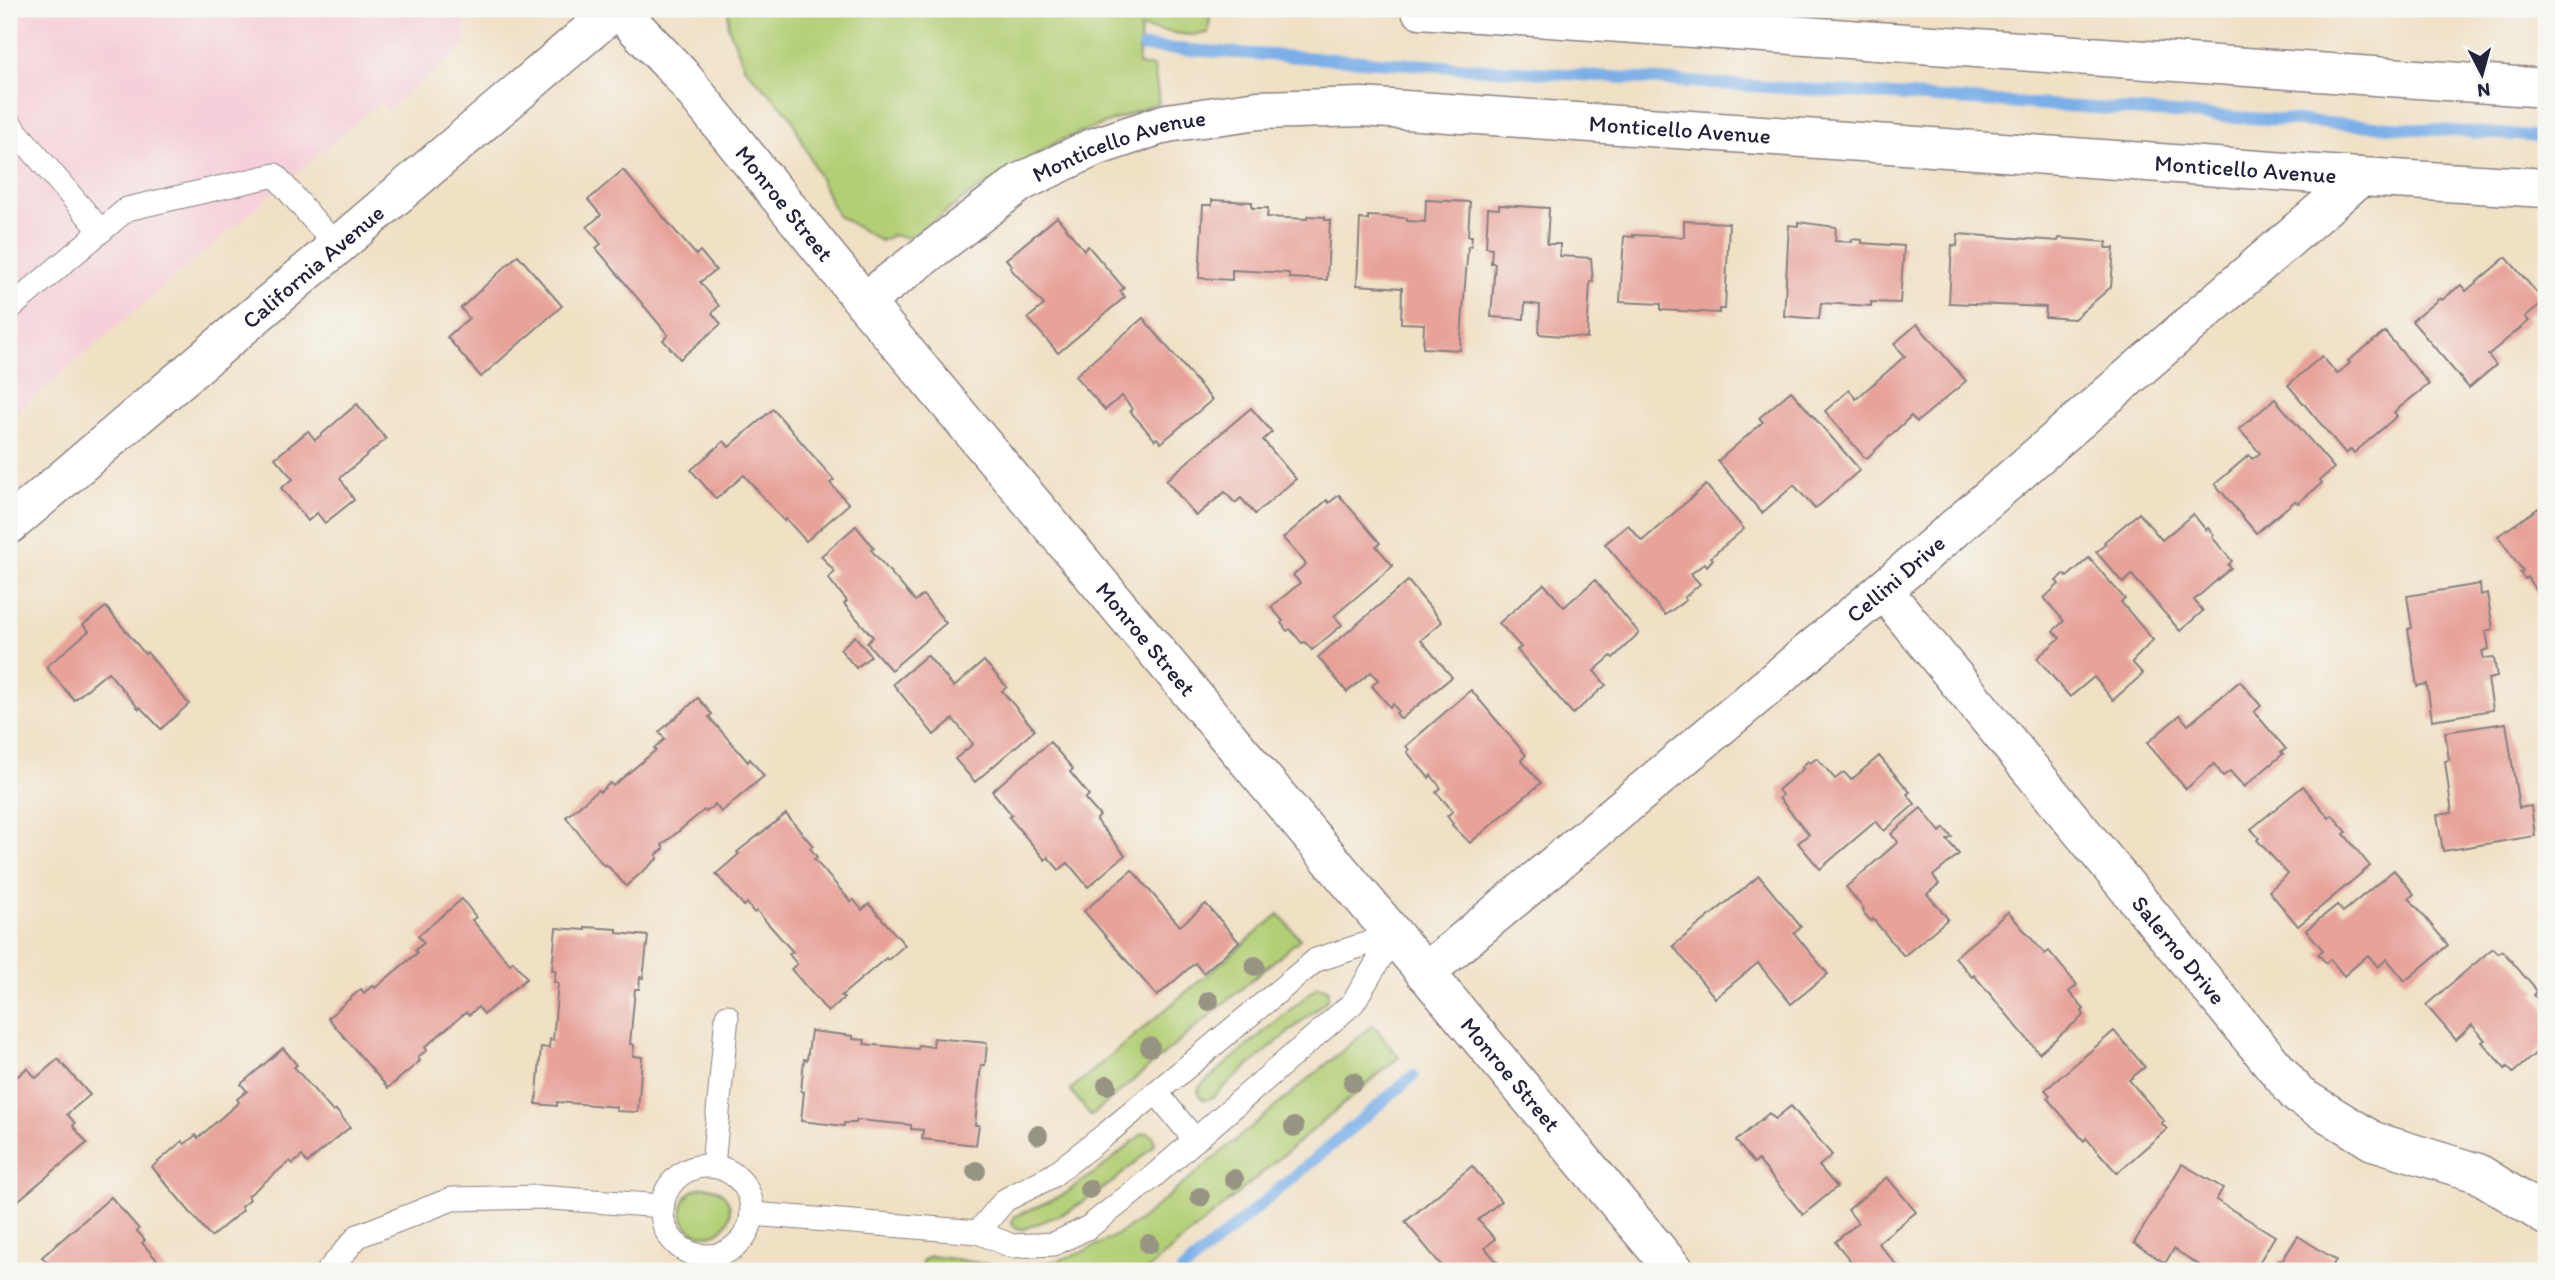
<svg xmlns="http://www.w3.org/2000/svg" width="2555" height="1280" viewBox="0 0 2555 1280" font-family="Itim,sans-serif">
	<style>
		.built { fill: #f5cfd9 }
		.green { fill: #b3cf76; stroke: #6a7858; stroke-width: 2 }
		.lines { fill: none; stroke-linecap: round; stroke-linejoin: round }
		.stream { stroke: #7aafe8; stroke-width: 12 }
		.building { fill: #e7a299 }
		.service-casing { stroke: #898180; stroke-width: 25 }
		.minor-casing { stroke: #898180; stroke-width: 41 }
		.tertiary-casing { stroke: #898180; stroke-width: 41 }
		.secondary-casing { stroke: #898180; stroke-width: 41 }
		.service { stroke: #fff; stroke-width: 23 }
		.minor { stroke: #fff; stroke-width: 38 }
		.tertiary { stroke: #fff; stroke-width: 38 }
		.secondary { stroke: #fff; stroke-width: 38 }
		.tree { fill: #979483 }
		.labels { text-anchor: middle; stroke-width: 5; stroke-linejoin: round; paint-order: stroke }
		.street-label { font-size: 23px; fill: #22223b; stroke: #f6f6f2 }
	</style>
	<rect width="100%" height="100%" fill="#f6f6f2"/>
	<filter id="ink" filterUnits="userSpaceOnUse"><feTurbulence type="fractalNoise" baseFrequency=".0143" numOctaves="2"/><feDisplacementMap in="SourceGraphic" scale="14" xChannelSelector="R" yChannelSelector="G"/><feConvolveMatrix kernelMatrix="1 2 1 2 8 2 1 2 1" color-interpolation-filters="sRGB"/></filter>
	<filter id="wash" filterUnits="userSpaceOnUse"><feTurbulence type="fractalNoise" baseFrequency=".00686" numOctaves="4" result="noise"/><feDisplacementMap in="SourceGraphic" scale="28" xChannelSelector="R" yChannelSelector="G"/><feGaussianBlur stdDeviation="1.57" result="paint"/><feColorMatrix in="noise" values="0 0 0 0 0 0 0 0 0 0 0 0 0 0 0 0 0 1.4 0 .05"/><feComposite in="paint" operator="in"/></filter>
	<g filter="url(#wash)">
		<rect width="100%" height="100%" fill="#f0e0c4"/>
		<polygon class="built" points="9,9 466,9 465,45 387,110 380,102 9,418"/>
		<g class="green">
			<polygon points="729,9 1211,9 1208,33 1188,35 1141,28 1138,65 1154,67 1159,103 1061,140 969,195 911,238 892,235 881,241 837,215 790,115 745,68 728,26"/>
			<polygon points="1279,914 1300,939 1091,1116 1070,1090"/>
			<path d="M1318,986L1328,989V999L1211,1098L1205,1100C1199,1097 1197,1094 1199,1087Z"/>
			<path d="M1373,1025L1399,1057L1146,1271H921L922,1261L930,1256C955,1258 981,1265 1006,1266C1058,1268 1097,1248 1139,1221Z"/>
			<polygon points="1148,1133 1153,1136 1155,1142 1153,1147 1114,1181 1069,1211 1024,1229 1017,1229 1012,1224 1013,1217 1063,1195 1104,1166 1142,1134"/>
			<circle cx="706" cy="1211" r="24"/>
		</g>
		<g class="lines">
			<g class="stream">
				<polyline points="1144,47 2546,137"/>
				<polyline points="1182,1271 1413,1076"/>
			</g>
		</g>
		<g id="blocks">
			<g class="building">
				<polygon points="623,170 696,255 700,251 716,270 700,282 719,306 712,313 721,324 680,359 663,340 668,335 596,248 601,244 587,227 601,215 588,200"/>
				<polygon points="1212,200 1252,202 1252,208 1268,208 1267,217 1307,219 1307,216 1325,217 1325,220 1330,220 1327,280 1289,278 1289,273 1232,270 1232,280 1199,278 1203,205 1212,205"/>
				<polygon points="1426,200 1470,202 1468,236 1472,236 1471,246 1468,246 1460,350 1423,348 1424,324 1401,323 1402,288 1357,285 1360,219 1368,220 1368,216 1407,218 1407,221 1425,222"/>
				<polygon points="1499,205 1549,208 1547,244 1560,244 1560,256 1591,258 1593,282 1590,281 1587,338 1539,334 1540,305 1525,303 1524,319 1491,317 1495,263 1491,263 1492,248 1486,247 1488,208 1499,209"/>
				<polygon points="1057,217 1084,250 1088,246 1124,288 1120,291 1125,297 1058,353 1028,318 1044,305 1010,268 1012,266 1006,259"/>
				<polygon points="1684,221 1729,223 1725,309 1719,309 1719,313 1661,310 1661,304 1620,302 1624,236 1634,237 1633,235 1684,237"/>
				<polygon points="1798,222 1836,227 1835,241 1852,242 1852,239 1862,240 1862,243 1904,246 1900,303 1871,302 1871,306 1821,303 1819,319 1784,316 1789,225 1798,226"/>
				<polygon points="1958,234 2058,241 2059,238 2107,242 2106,248 2114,248 2111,287 2074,319 2045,317 2046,307 1949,303 1952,245 1957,246"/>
				<polygon points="518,255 562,306 481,377 447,337 469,318 461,308"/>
				<polygon points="2506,257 2544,301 2525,317 2529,321 2488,355 2496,365 2469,388 2412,321 2440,298 2442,300 2461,285 2466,291"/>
				<polygon points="1143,318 1212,400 1161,443 1157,438 1155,440 1130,411 1132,409 1122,396 1105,410 1075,376"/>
				<polygon points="1917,324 1966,381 1917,422 1911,416 1867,458 1864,457 1825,411 1849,390 1856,399 1905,356 1894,344"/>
				<polygon points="2385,332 2429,384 2394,412 2397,416 2354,453 2351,449 2346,454 2288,385 2322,356 2337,374 2350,363 2348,361"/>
				<polygon points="1791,391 1860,470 1815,509 1794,485 1762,513 1718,461 1763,422 1759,418"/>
				<polygon points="2275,399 2334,468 2320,480 2322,483 2298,503 2295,501 2256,533 2215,484 2249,455 2252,459 2260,453 2239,429"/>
				<polygon points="357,404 386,439 340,478 354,500 325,523 317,513 308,521 281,488 293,479 275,458 308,431 315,440"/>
				<polygon points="1251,408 1272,432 1263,440 1296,479 1255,514 1241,498 1235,503 1225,492 1196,516 1166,480"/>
				<polygon points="773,409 834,480 830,483 849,504 806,541 786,519 784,521 744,475 716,499 691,470 724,441 729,447"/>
				<polygon points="1706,485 1744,529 1711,557 1713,559 1707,566 1705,563 1691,574 1700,584 1684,598 1686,600 1665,615 1605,544 1628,525 1642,541"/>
				<polygon points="1339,495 1380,543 1376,546 1393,566 1334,616 1342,625 1312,650 1305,642 1302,643 1290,629 1287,631 1281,623 1283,621 1271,607 1300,583 1293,575 1306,564 1283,538 1327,500 1329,503"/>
				<polygon points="2546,503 2546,606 2527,577 2525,579 2520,573 2523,571 2498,536"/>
				<polygon points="2139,513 2162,540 2193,514 2206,530 2208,528 2214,535 2212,537 2232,561 2228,565 2231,568 2194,600 2203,611 2180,631 2132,575 2123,583 2096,552 2106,544 2104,542"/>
				<polygon points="856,526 874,548 871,550 915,601 923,595 946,623 891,670 867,643 873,637 844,604 847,601 828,578 835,572 821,556"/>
				<polygon points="2089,558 2125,599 2121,602 2153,640 2132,662 2143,674 2113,700 2094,677 2070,697 2037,658 2060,638 2053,631 2064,621 2044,598 2059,584 2056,581 2064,574 2067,577"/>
				<polygon points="1595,580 1639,633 1613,658 1611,656 1594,671 1606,685 1573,714 1517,650 1521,647 1499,623 1544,584 1564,607"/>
				<polygon points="1408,581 1442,622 1421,640 1452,677 1401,719 1396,713 1398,711 1393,704 1390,707 1372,686 1378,680 1371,672 1347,692 1318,657"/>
				<polygon points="2480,584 2481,595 2487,593 2493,629 2486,631 2489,649 2482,651 2484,659 2494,658 2497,677 2488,679 2493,710 2432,720 2427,684 2417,686 2408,629 2412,628 2407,596"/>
				<polygon points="106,607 145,654 147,652 189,704 161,729 140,707 139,709 108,672 74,700 46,667 89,631 83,625"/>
				<polygon points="855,636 871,656 856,668 840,649"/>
				<polygon points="927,655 954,687 984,661 1007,687 1002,691 1035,730 975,782 955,759 973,744 953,719 934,735 893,684"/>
				<polygon points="2240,681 2261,706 2254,712 2286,749 2281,752 2283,754 2244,787 2230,771 2223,776 2214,764 2186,789 2147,743 2180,715 2188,725"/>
				<polygon points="1471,690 1526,755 1521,760 1541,783 1470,843 1452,825 1453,824 1447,816 1453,811 1436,792 1441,788 1431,775 1429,778 1407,752 1409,750 1406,746"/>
				<polygon points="698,698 712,714 709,717 748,762 750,759 764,776 721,812 715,804 706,812 704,810 662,845 664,849 656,855 658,858 626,886 606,864 604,866 566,817 598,790 600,792 610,783 613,786 656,750 654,748 665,739 659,732"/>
				<polygon points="2506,723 2519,808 2531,806 2535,836 2443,851 2437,815 2452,813 2445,761 2449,760 2445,732"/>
				<polygon points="1050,742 1073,769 1070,772 1089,795 1085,799 1100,816 1096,820 1125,855 1088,887 1068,863 1059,870 1048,857 1045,860 1009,817 1012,815 992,791"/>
				<polygon points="1879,756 1910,792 1907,794 1915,804 1884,831 1876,821 1820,869 1798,843 1809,834 1779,798 1782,795 1778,790 1803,769 1802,767 1808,761 1810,763 1817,758 1835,779 1844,772 1851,780"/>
				<polygon points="2303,786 2329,818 2332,815 2347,832 2344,834 2370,866 2298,926 2269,891 2288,874 2257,840 2259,838 2251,829"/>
				<polygon points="1921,808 1940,832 1944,828 1952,837 1947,840 1959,854 1933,876 1939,884 1927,894 1948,919 1904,956 1873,919 1871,921 1862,911 1864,909 1846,887 1898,842 1891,834"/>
				<polygon points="786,814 813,846 810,848 817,857 814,859 851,902 854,900 862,910 869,904 905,945 888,960 886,958 841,996 844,998 828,1012 791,969 797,964 789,954 793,952 757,911 754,913 747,903 744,906 716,874 739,854 737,852"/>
				<polygon points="1132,870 1180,926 1206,904 1239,942 1203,973 1195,963 1157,996 1084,911"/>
				<polygon points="2394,870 2414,894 2409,898 2448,945 2405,981 2387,959 2378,967 2368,955 2344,976 2330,959 2326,963 2318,954 2323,950 2306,930 2337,905 2343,912"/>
				<polygon points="1759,876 1801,927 1794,933 1828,974 1791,1004 1758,963 1715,998 1673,946"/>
				<polygon points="462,899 476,917 472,920 510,964 513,961 527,978 484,1014 478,1007 469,1015 466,1012 425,1047 427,1050 418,1057 420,1061 388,1088 328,1018 361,989 364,993 373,985 375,988 417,953 415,950 424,943 418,936"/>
				<polygon points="2008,912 2045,954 2049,951 2077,985 2069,992 2084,1009 2082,1011 2084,1015 2039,1053 1974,975 1972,977 1955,957"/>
				<polygon points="585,927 617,929 617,933 648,936 643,978 640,977 639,989 635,989 630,1044 634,1045 633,1056 642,1057 638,1112 616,1111 617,1107 557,1102 557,1106 536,1104 541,1047 549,1048 550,1039 553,1040 558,983 554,982 556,970 552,970 556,928 585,930"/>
				<polygon points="2493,948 2498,953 2502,950 2537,991 2534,995 2546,1009 2546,1044 2513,1073 2507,1067 2505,1069 2482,1042 2485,1040 2472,1025 2456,1040 2426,1005"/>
				<polygon points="811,1031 853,1036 853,1039 865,1040 864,1044 918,1049 919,1045 933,1047 934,1038 987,1043 985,1065 981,1065 975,1125 979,1125 976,1145 922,1139 923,1130 911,1129 911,1125 857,1120 856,1123 844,1123 844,1126 801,1121 804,1092 801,1091 804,1059 807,1060"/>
				<polygon points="2114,1031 2145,1067 2129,1080 2164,1121 2161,1123 2167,1129 2117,1173 2086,1138 2084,1141 2047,1098 2050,1095 2045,1090"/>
				<polygon points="283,1048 297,1065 294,1067 333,1112 336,1110 350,1127 307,1163 302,1156 293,1164 290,1161 248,1196 250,1199 241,1207 243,1210 211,1237 152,1167 182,1141 185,1144 196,1135 198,1138 239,1102 237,1099 247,1091 241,1084"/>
				<polygon points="58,1059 90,1095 67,1114 75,1123 73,1126 87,1143 9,1208 9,1084 27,1068 36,1078"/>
				<polygon points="1791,1106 1832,1155 1819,1166 1837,1187 1803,1215 1758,1160 1754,1163 1736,1141 1769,1113 1775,1119"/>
				<polygon points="2182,1164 2223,1188 2216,1200 2275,1236 2254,1271 2209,1271 2174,1249 2165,1263 2134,1243"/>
				<polygon points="1472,1166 1501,1201 1478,1220 1495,1239 1485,1248 1505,1271 1446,1271 1405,1222"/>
				<polygon points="1887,1177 1916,1212 1878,1243 1900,1269 1897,1271 1859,1271 1835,1242 1858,1223 1848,1210"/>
				<polygon points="111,1197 139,1229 137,1231 145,1240 142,1243 167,1271 55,1271 42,1257"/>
				<polygon points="2298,1236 2336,1260 2329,1271 2273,1269 2279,1260 2282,1261"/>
			</g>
		</g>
	</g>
	<g filter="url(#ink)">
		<use href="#blocks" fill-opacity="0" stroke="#898180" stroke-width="2"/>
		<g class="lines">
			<defs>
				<g id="service">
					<polyline points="9,123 101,231"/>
					<polyline points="9,309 127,209 275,175 337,247"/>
					<polygon points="1394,935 1353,1003 1149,1180 1089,1227 1054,1244 1012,1246 978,1232 1005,1200 1052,1176 1106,1134 1316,960"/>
					<polyline points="1156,1092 1195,1140"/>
					<polyline points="713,1166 727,1016"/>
					<circle cx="707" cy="1211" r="45"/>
					<polyline points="752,1214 978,1232"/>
					<polyline points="328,1271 358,1236 452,1199 538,1197 662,1206"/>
				</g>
				<g id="minor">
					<polyline points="1420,9 2546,88"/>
					<path id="s1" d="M864,302L1021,182L1092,148L1167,123L1258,110L1362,107L2360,177L2546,188"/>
					<path id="s2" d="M1883,590L2298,1095L2373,1141L2478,1173L2546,1216"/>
					<path id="s3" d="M1425,973L1883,590L2360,177"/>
				</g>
				<g id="tertiary">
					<path id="s4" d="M618,9L680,74L864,302L1675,1271"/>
				</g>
				<g id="secondary">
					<path id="s5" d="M9,525L616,9"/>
				</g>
			</defs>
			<use href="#service" class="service-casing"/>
			<use href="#minor" class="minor-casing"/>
			<use href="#tertiary" class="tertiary-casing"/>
			<use href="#secondary" class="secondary-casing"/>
			<use href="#service" class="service"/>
			<use href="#minor" class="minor"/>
			<use href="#tertiary" class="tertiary"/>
			<use href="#secondary" class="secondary"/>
		</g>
		<g class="tree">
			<circle cx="1255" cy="966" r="10"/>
			<circle cx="1209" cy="1001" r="10"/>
			<circle cx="1150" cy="1047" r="10"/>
			<circle cx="1353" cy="1082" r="10"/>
			<circle cx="1107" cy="1085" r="10"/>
			<circle cx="1294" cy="1127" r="10"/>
			<circle cx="1038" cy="1135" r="10"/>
			<circle cx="976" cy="1171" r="10"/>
			<circle cx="1234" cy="1179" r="10"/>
			<circle cx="1089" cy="1189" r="10"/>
			<circle cx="1200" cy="1197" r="10"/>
			<circle cx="1149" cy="1244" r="10"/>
		</g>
	</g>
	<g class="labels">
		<g class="street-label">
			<text dy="8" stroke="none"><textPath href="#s1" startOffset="870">Monticello Avenue</textPath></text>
			<text dy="8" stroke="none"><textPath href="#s1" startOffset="303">Monticello Avenue</textPath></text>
			<text dy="8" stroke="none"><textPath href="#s1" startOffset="1437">Monticello Avenue</textPath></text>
			<text dy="8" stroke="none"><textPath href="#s4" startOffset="256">Monroe Street</textPath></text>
			<text dy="8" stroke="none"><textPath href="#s5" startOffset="399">California Avenue</textPath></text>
			<text dy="8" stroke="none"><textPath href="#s3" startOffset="614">Cellini Drive</textPath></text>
			<text dy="8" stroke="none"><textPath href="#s4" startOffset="822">Monroe Street</textPath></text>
			<text dy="8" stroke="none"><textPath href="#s2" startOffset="466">Salerno Drive</textPath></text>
			<text dy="8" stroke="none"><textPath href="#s4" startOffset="1390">Monroe Street</textPath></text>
		</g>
	</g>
	<rect width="2555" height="1280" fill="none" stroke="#f6f6f2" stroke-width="35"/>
	<g transform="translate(2482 74) rotate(174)" stroke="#f6f6f2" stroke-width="5" paint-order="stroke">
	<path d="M0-5L12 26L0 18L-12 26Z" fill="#22223b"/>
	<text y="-10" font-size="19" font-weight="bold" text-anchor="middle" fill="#22223b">N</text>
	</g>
</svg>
